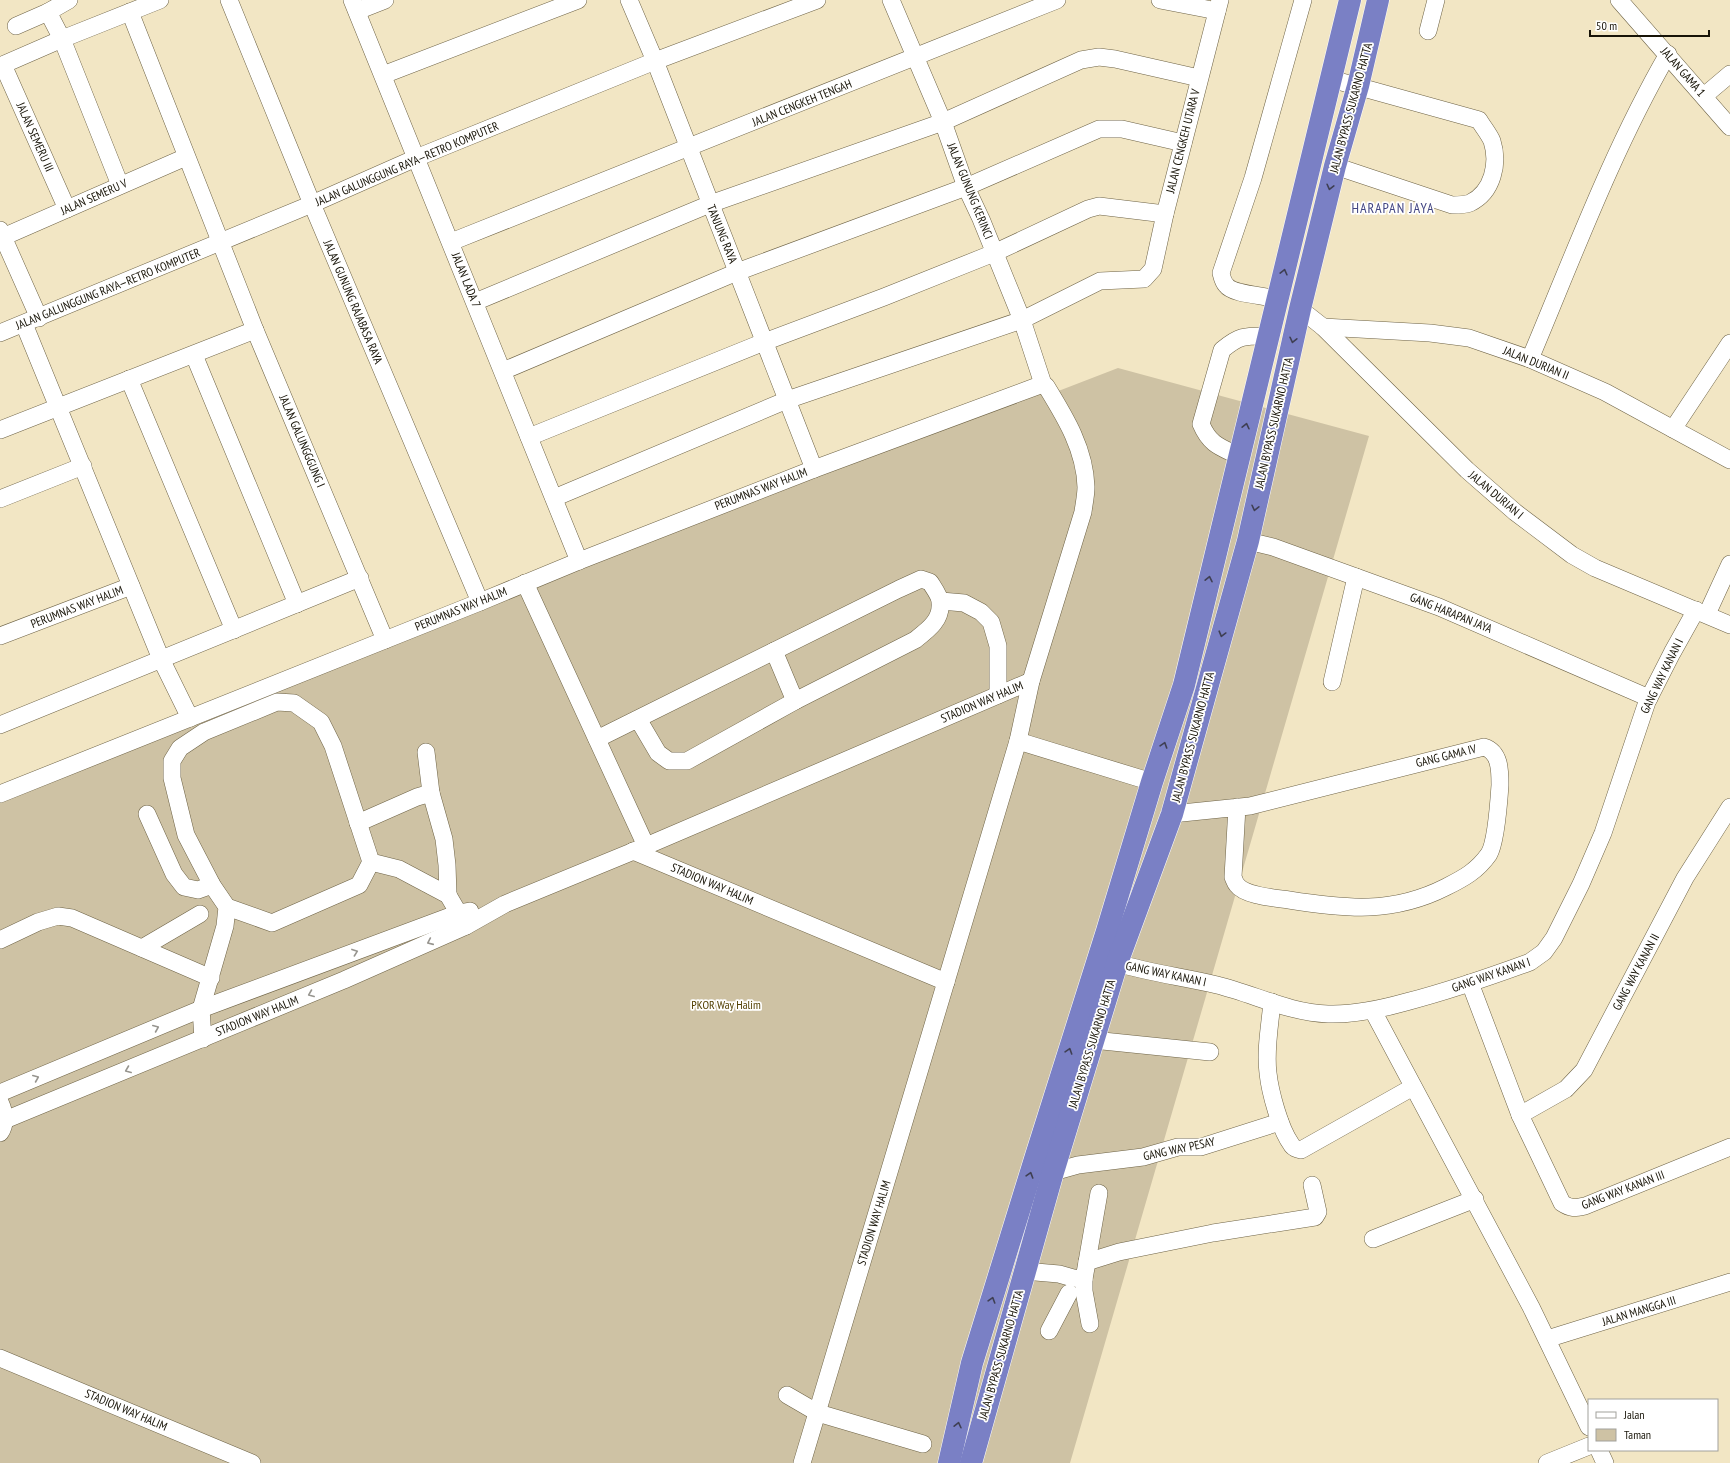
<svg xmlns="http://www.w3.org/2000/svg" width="1730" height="1463" viewBox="0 0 1730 1463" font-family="'PT Sans Narrow',sans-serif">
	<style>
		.park { fill: #cec2a4 }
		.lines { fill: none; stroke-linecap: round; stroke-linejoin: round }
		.minor-casing { stroke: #6e6346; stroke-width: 18 }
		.highway-casing { stroke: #fff; stroke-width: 23 }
		.minor { stroke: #fff; stroke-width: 17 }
		.highway { stroke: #7a80c5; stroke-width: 22 }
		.oneway { stroke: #3f3f53 }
		.oneway2 { stroke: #97958f }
		.labels { text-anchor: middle; stroke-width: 3.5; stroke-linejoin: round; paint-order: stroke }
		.street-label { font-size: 12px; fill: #171307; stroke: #fff }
		.park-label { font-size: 12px; fill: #523f01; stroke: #fff }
		.quarter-label { font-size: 14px; letter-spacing: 1px; fill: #424582; stroke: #fff }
	</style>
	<rect width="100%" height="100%" fill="#f2e6c4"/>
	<polygon class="park" points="1118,368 1369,436 1070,1463 0,1463 0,791 1025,382 1048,395"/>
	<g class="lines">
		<defs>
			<g id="minor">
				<polyline points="69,0 48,12 62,39 120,185"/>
				<polyline points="229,0 312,204 480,602"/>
				<polyline points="352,0 579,561"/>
				<polyline points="629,0 655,61 814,469"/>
				<polyline points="891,0 943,122 966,187 981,219 1022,320 1043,384"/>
				<polyline points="1160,0 1217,11"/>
				<polyline points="1619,0 1730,127"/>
				<polyline points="357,11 385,0"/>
				<polyline points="130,12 255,330 385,640"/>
				<polyline points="16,26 48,12"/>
				<polyline points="1428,31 1436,0"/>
				<polyline points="3,65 67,209"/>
				<polyline points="0,66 62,39 160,0"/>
				<polyline points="383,75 578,0"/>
				<path d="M1331,79L1479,120C1483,127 1489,134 1492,141C1499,163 1493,192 1470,203C1465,205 1458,205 1452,205L1335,166"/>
				<polyline points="1704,96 1730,74"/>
				<polyline points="0,230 39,318"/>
				<polyline points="3,237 186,157"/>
				<polyline points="451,242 1057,0"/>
				<path d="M1277,299C1265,295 1233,295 1226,285C1223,282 1222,277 1221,273L1253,178L1303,0"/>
				<polyline points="475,302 710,204 943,122 1081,60 1099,57 1115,59 1199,78"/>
				<polyline points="1300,309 1323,327 1467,470 1515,512 1572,555 1595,568 1730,625"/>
				<polyline points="24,324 161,659 190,718"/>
				<polyline points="1323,327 1430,333 1469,338 1530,359 1605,392 1730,460"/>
				<polyline points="0,333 312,204 416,158 655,61 817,0"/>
				<polyline points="194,355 297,604"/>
				<path d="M1530,359C1573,257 1612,151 1668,54"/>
				<polyline points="503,371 737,272 966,187 1099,129 1122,129 1183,143"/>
				<polyline points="129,379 234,630"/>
				<polyline points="1673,429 1730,343"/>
				<polyline points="0,430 255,330"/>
				<polyline points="529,437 764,342 884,297 994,253 1088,209 1099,206 1165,214"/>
				<path d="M1239,456C1220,447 1210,445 1201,424L1222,350C1240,335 1245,336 1268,336"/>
				<polyline points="554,498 787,400 1022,320 1100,281 1144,279 1153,269 1165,214 1220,0"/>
				<polyline points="0,499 83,466"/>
				<polyline points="1248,541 1273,547 1439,607 1649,698"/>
				<polyline points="525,583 646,846"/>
				<polyline points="941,601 964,603 981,612 991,622 998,646 998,695"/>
				<polyline points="1707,614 1730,564"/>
				<polyline points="0,636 131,586"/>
				<polyline points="774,651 795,701"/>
				<polyline points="1332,682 1356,577"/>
				<polyline points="0,725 360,578"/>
				<path d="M597,739L899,589L921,579L930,582C933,587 940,596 940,602C942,620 928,630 915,640L795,701L687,761H669L658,753L638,719"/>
				<polyline points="1018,741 1152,782"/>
				<polyline points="431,793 444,839 447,865 448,895"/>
				<polyline points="0,794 480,602 579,561 814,469 1043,384"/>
				<polyline points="147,814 174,874 184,887 198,890 212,885"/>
				<path d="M1172,814L1250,806L1484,747C1500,752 1500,770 1500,785C1499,800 1496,842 1489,854C1477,871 1464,878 1446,887C1393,914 1346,909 1289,900C1276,898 1245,896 1237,885C1235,883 1234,879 1233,877L1237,807"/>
				<polyline points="358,823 417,797 431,793 426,752"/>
				<polyline points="633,851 946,982"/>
				<polyline points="227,907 272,923 359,885 371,862"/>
				<polyline points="0,940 38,922 58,916 72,918 211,978"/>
				<polyline points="142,948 200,914"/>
				<path d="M1117,963C1150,973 1184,977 1217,985C1254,994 1290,1013 1328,1014C1355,1015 1381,1009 1406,1002C1448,991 1489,977 1530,962L1544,952L1554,938L1581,884L1603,833L1647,702L1672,653L1696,610"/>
				<path d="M1470,983L1520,1115L1562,1203C1571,1209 1575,1208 1585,1206L1730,1147"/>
				<path d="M1272,1002C1270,1025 1265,1050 1268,1073C1270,1092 1280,1129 1291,1144C1293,1148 1297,1149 1301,1150L1413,1087"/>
				<polyline points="1373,1011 1531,1307 1589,1427"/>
				<polyline points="203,1039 201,1009 225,926 227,907 212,885 186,835 172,778 172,761 180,748 204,732 277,702 294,703 321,722 333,746 371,862 399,869 448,895 466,926"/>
				<polyline points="1093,1040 1210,1052"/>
				<polyline points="0,1093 201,1009 459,913 470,911"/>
				<path d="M0,1102C5,1113 7,1123 0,1133"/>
				<polyline points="1520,1115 1566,1089 1584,1070 1685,878 1730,807"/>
				<polyline points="5,1120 344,980 466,926 505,904 646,846 1031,681"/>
				<polyline points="1053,1172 1078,1165 1143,1157 1178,1147 1201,1147 1280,1122"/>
				<polyline points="1373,1239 1475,1199"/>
				<polyline points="1087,1262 1099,1193"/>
				<polyline points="1024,1271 1059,1274 1073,1278 1084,1279 1087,1262 1119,1252 1213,1233 1315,1217 1318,1212 1312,1185"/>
				<polyline points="1084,1279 1084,1291 1090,1324"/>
				<polyline points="1049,1331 1069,1293"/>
				<polyline points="1547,1339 1730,1282"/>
				<polyline points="0,1358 252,1463"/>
				<polyline points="787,1395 818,1413 923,1444"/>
				<polyline points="1599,1450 1605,1463"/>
				<path d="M802,1463L1018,741L1031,681L1083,512C1084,504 1086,495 1086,487C1085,449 1065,417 1046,386L1043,384"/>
				<polyline points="1547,1463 1589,1446"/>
			</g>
			<g id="highway">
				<polyline points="949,1463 972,1363 1035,1159 1107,931 1152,782 1184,685 1350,0"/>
				<polyline points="971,1463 1053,1172 1117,963 1172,814 1248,541 1300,309 1335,166 1358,86 1378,0"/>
			</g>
		</defs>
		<use href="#minor" class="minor-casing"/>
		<use href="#highway" class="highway-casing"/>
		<use href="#minor" class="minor"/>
		<use href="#highway" class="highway"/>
	</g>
	<defs><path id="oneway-chevron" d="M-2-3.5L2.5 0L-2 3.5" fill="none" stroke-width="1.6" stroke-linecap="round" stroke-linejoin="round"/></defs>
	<g class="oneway">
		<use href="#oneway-chevron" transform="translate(1330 187) rotate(104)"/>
		<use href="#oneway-chevron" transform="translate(1284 272) rotate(-76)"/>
		<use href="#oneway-chevron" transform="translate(1293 340) rotate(103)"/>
		<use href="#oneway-chevron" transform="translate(1246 426) rotate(-77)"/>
		<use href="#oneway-chevron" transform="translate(1255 508) rotate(103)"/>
		<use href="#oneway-chevron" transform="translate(1209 579) rotate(-78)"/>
		<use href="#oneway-chevron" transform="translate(1222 634) rotate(105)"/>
		<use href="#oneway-chevron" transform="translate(1164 745) rotate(-72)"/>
		<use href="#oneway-chevron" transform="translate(1069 1051) rotate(-72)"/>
		<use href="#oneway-chevron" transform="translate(1030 1175) rotate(-73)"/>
		<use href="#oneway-chevron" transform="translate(992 1300) rotate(-73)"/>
		<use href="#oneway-chevron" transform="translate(958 1425) rotate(-77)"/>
	</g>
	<g class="oneway2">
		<use href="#oneway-chevron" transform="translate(430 942) rotate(156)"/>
		<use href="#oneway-chevron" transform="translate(355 952) rotate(-20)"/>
		<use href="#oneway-chevron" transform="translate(311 994) rotate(158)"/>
		<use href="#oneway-chevron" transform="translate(156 1028) rotate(-23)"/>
		<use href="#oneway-chevron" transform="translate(128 1070) rotate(158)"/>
		<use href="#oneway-chevron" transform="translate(36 1078) rotate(-23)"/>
	</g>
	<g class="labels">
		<g class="street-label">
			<text transform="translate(1683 72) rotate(49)" y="4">JALAN GAMA 1</text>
			<text transform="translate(802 103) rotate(-22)" y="4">JALAN CENGKEH TENGAH</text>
			<text transform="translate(1351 108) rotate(-75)" y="4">JALAN BYPASS SUKARNO HATTA</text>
			<text transform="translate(35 137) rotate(66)" y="4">JALAN SEMERU III</text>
			<text transform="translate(1183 141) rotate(-76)" y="4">JALAN CENGKEH UTARA V</text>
			<text transform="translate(407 164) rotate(-23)" y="4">JALAN GALUNGGUNG RAYA—RETRO KOMPUTER</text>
			<text transform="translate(970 191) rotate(68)" y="4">JALAN GUNUNG KERINCI</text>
			<text transform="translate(94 197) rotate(-24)" y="4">JALAN SEMERU V</text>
			<text transform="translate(722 234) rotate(68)" y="4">TANJUNG RAYA</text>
			<text transform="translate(466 280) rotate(68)" y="4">JALAN LADA 7</text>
			<text transform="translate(108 289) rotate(-22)" y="4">JALAN GALUNGGUNG RAYA—RETRO KOMPUTER</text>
			<text transform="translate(353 302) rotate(67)" y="4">JALAN GUNUNG RAJABASA RAYA</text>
			<text transform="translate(1536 363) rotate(22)" y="4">JALAN DURIAN II</text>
			<text transform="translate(1274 423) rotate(-77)" y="4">JALAN BYPASS SUKARNO HATTA</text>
			<text transform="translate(302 441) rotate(67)" y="4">JALAN GALUNGGGUNG I</text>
			<text transform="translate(761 489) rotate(-21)" y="4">PERUMNAS WAY HALIM</text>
			<text transform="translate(1496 495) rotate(40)" y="4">JALAN DURIAN I</text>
			<text transform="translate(77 607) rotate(-21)" y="4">PERUMNAS WAY HALIM</text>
			<text transform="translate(461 609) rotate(-22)" y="4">PERUMNAS WAY HALIM</text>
			<text transform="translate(1451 613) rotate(22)" y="4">GANG HARAPAN JAYA</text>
			<text transform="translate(1662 676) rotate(-64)" y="4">GANG WAY KANAN I</text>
			<text transform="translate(982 702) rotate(-23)" y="4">STADION WAY HALIM</text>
			<text transform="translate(1193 737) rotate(-75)" y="4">JALAN BYPASS SUKARNO HATTA</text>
			<text transform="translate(1446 756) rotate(-14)" y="4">GANG GAMA IV</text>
			<text transform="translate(712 884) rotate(23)" y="4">STADION WAY HALIM</text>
			<text transform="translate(1636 972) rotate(-62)" y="4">GANG WAY KANAN II</text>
			<text transform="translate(1166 974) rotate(12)" y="4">GANG WAY KANAN I</text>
			<text transform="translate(1491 975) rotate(-19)" y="4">GANG WAY KANAN I</text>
			<text transform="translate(257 1016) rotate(-22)" y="4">STADION WAY HALIM</text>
			<text transform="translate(1092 1044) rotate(-73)" y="4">JALAN BYPASS SUKARNO HATTA</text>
			<text transform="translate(1179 1149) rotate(-12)" y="4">GANG WAY PESAY</text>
			<text transform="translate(1623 1190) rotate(-21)" y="4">GANG WAY KANAN III</text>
			<text transform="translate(874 1223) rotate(-73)" y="4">STADION WAY HALIM</text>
			<text transform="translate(1639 1311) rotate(-17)" y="4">JALAN MANGGA III</text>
			<text transform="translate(1001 1355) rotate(-74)" y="4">JALAN BYPASS SUKARNO HATTA</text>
			<text transform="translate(126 1410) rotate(23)" y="4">STADION WAY HALIM</text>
		</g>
		<g class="park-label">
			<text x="726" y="1009">PKOR Way Halim</text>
		</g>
		<g class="quarter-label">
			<text x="1393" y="213">HARAPAN JAYA</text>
		</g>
	</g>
	<rect x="1588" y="1399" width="130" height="52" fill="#ffffff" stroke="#a2a19c"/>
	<rect x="1596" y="1412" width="20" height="6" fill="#ffffff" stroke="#a2a19c"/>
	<text x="1624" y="1419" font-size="12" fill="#171307">Jalan</text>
	<rect x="1596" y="1429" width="20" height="12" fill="#cec2a4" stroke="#a2a19c"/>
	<text x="1624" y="1439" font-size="12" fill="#171307">Taman</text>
	<path d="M1590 30v6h119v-6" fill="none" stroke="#171307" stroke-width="2"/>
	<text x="1596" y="30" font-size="12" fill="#171307" stroke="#ffffff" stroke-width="3" paint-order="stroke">50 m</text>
</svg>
